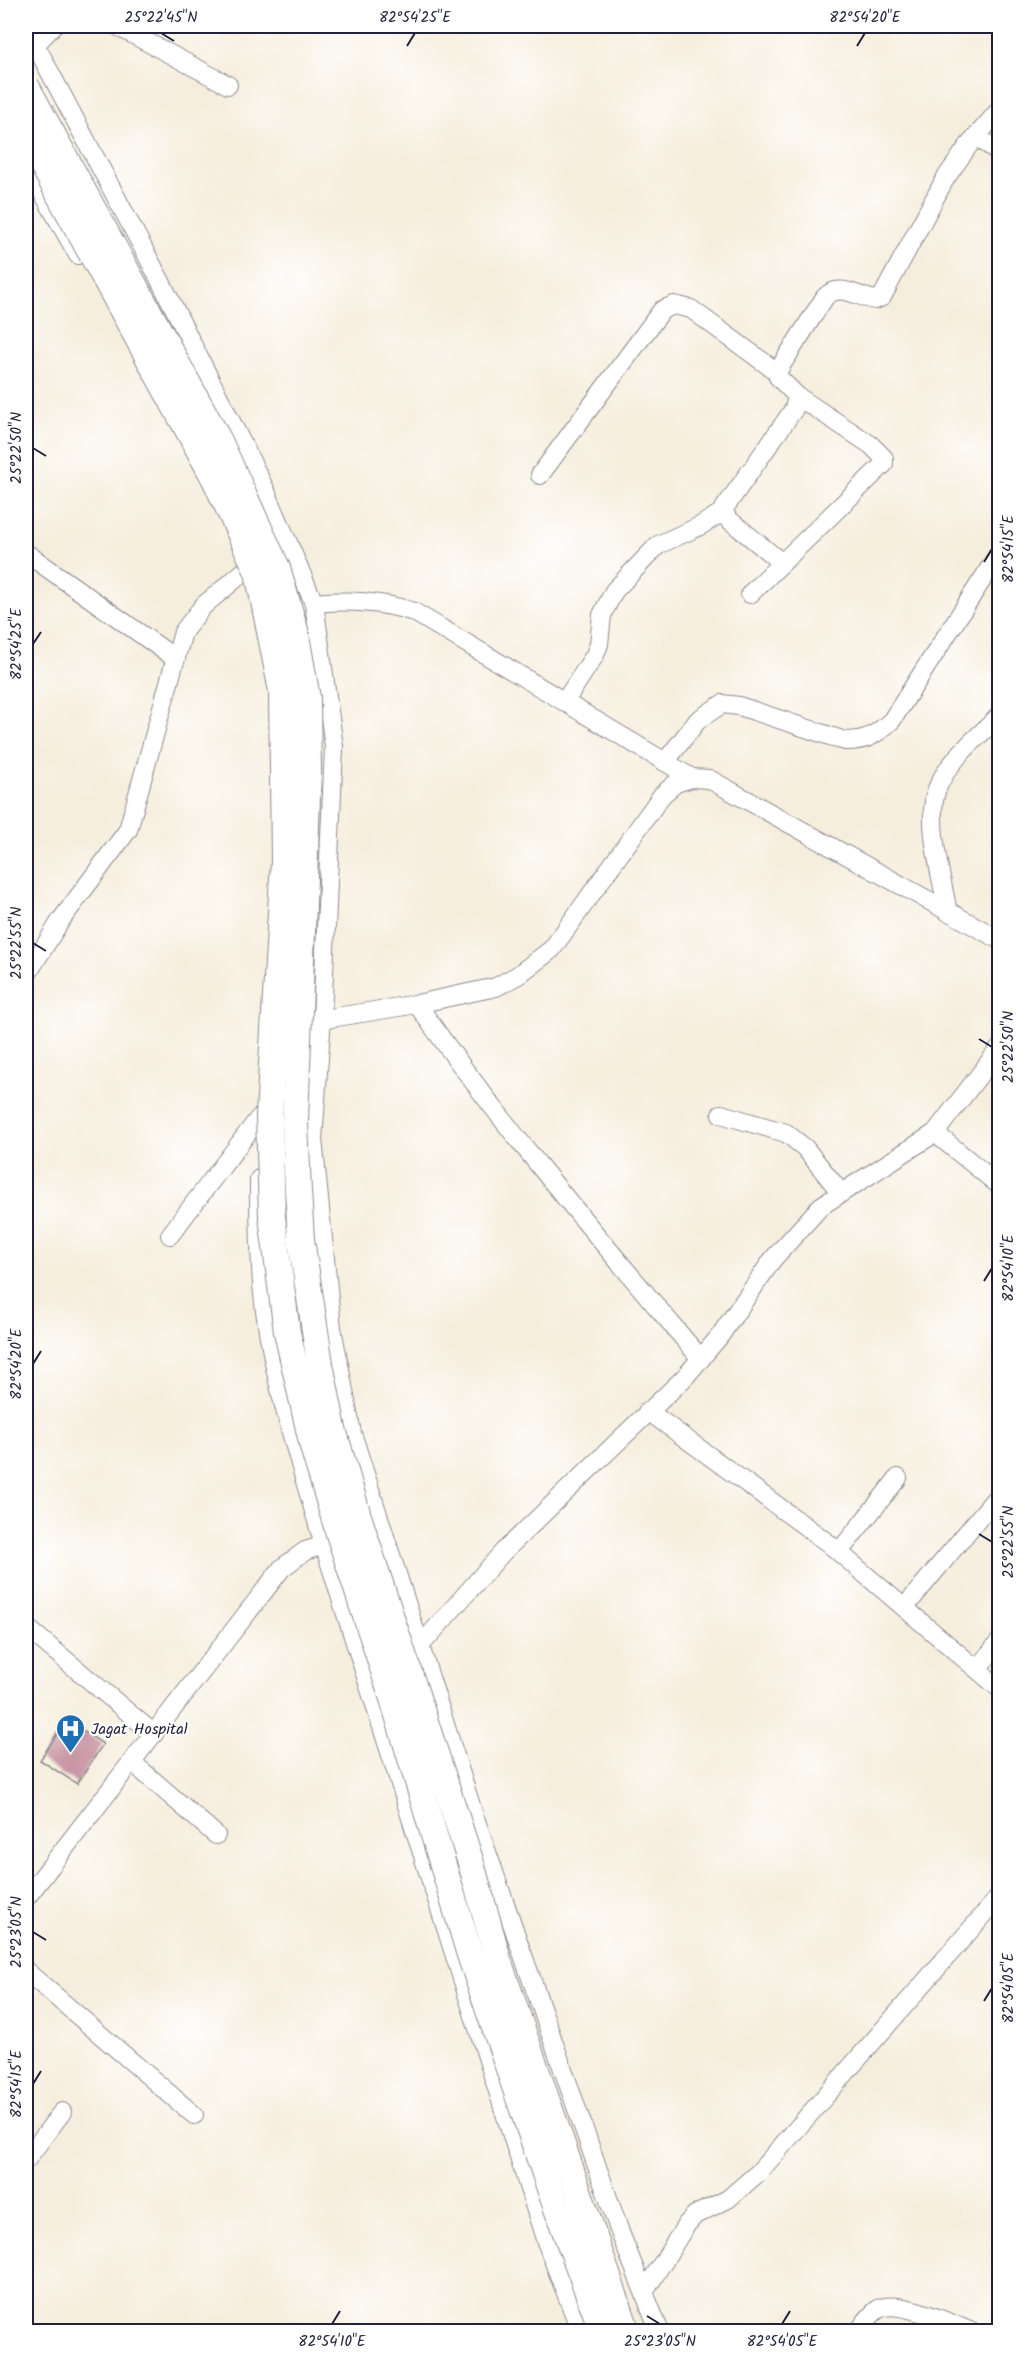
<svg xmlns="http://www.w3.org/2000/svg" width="1025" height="2357" viewBox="0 0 1025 2357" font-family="Kalam,sans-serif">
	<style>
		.building { fill: #c894a4 }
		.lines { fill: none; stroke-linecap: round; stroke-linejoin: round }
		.minor-casing { stroke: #8c888c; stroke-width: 20 }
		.minor { stroke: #fff; stroke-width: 18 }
		.highway-bridge-casing { stroke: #8c888c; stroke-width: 28; stroke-linecap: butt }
		.highway-bridge { stroke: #fff; stroke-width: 26 }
		.ticks { fill: none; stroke: #22223b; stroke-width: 2 }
		.labels { text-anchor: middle; stroke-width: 4.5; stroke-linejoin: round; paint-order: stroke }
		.poi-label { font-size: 16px; fill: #22223b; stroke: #fff; text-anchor: start }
		.neatline { fill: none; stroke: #22223b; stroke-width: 2 }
		.ticks-label { font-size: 15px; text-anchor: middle; fill: #22223b }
	</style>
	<rect width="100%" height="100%" fill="#fff"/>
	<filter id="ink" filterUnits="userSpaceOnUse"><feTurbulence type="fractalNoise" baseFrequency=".0167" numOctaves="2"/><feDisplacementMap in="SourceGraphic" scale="12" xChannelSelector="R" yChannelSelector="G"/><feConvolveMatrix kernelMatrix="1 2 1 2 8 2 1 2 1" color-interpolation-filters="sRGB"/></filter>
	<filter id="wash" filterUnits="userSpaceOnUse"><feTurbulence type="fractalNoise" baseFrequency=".008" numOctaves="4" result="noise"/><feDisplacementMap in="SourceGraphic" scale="24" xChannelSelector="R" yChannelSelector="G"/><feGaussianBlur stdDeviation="1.35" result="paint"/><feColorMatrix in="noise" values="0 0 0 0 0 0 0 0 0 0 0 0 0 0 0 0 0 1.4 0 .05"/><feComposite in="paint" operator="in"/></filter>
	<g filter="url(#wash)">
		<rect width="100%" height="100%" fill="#f6eedd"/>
		<g id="blocks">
			<polygon class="building" points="66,1720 103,1744 77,1784 40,1760"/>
		</g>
	</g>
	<g filter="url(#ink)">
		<use href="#blocks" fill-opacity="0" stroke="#8c888c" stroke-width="1.5"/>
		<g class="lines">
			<defs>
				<g id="minor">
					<polyline points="117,26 228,85"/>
					<polyline points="26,27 160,280 265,489 314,603 334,747 322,1018 313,1139 332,1328 352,1433 474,1815 621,2235 660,2332"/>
					<polyline points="35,45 53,26"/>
					<polyline points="976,136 1000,153"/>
					<polyline points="26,163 78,255"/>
					<polyline points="540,475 662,310 674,305 691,309 777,372"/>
					<polyline points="721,513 782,563"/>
					<polyline points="26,553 176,659"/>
					<polyline points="750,594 884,464 884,458 871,445 797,396"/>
					<path d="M314,603C349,600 380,601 414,612L692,778"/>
					<path d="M565,701L595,655L599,644L602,615L614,591L658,545L700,526L721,513L794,409L797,396L778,377L777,372L825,297C840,282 857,297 875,300L882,297L945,179L969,145L1000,109"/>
					<path d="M665,762L698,720L722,704L739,706L845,741C867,741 876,735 892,720L1000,552"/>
					<path d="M948,912C942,879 925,819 937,789C948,760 978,737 1000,715"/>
					<polyline points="26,976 61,920 128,830 183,632 203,606 247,569"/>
					<path d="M417,1004C504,1129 603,1243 701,1359"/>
					<polyline points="312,1021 417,1004 496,987 518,975 552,949 662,795 676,783 692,778 709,779 1000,940"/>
					<polyline points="721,1114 786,1133 805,1148 841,1193"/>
					<polyline points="935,1133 1000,1186"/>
					<path d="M259,1179C259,1217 259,1256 263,1294C272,1379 300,1463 324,1545L545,2239L581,2332"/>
					<polyline points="170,1235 259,1118"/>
					<polyline points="648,1411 828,1543 1000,1689"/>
					<polyline points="839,1552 898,1478"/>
					<polyline points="905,1607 994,1500"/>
					<polyline points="26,1627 154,1734"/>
					<polyline points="420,1646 503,1552 685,1377 719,1337 773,1259 821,1206 935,1133 1000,1048"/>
					<polyline points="977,1669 1000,1641"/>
					<polyline points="133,1763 216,1835"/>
					<polyline points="26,1898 282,1568 305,1551 324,1545"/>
					<polyline points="26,1971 194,2115"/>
					<polyline points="26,2160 62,2112"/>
					<polyline points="645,2291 686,2225 695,2215 728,2199 759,2172 1000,1896"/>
					<path d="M858,2332C863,2325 870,2315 877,2310C895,2297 952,2324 972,2332"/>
				</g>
			</defs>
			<use href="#minor" class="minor-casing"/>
			<use href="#minor" class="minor"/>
			<defs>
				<g id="highway-bridge">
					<polyline points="26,86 219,441 277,568 295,630 307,698 308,770 295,1122 298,1191 301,1239 320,1364 333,1429 358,1516 471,1863 499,1963 627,2332"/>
					<polyline points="26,134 215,479 258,572 282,691 284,861 269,1115 272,1217 287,1332 313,1447 340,1537 394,1702 470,1955 556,2206 603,2332"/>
				</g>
			</defs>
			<use href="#highway-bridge" class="highway-bridge-casing"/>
			<use href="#highway-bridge" class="highway-bridge"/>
		</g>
	</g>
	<path class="ticks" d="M161,33L174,41M407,46L415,33M857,46L865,33M33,448L46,456M984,562L992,549M33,644L41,632M33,943L46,951M979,1039L992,1047M984,1281L992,1268M33,1364L41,1351M979,1534L992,1542M33,1932L46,1940M984,2001L992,1988M33,2084L41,2071M647,2316L660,2324M332,2324L340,2311M782,2324L790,2311"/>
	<defs>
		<symbol id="hospital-pin" viewBox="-11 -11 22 30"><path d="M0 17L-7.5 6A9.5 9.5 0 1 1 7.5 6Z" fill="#1f6fb2" stroke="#fff"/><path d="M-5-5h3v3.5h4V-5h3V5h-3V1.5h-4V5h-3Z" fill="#fff"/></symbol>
	</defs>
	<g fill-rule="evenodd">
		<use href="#hospital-pin" x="54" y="1712" width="33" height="45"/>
	</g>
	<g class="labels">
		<g class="poi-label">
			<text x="91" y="1734">Jagat Hospital</text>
		</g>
	</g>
	<rect width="1025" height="2357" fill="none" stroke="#fff" stroke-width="66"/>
	<rect x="33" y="33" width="959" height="2291" class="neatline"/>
	<g class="ticks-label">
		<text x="161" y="22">25°22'45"N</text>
		<text x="415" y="22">82°54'25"E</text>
		<text x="865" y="22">82°54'20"E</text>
		<text transform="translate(16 448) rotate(-90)" y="5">25°22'50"N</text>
		<text transform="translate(1008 549) rotate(-90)" y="5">82°54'15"E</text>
		<text transform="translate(16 644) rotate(-90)" y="5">82°54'25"E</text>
		<text transform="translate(16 943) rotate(-90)" y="5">25°22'55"N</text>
		<text transform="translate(1008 1047) rotate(-90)" y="5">25°22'50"N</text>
		<text transform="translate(1008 1268) rotate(-90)" y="5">82°54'10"E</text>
		<text transform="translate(16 1364) rotate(-90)" y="5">82°54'20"E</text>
		<text transform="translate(1008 1542) rotate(-90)" y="5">25°22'55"N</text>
		<text transform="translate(16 1932) rotate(-90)" y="5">25°23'05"N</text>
		<text transform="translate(1008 1988) rotate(-90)" y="5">82°54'05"E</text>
		<text transform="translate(16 2084) rotate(-90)" y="5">82°54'15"E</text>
		<text x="332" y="2346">82°54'10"E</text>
		<text x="660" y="2346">25°23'05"N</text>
		<text x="782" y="2346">82°54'05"E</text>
	</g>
</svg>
